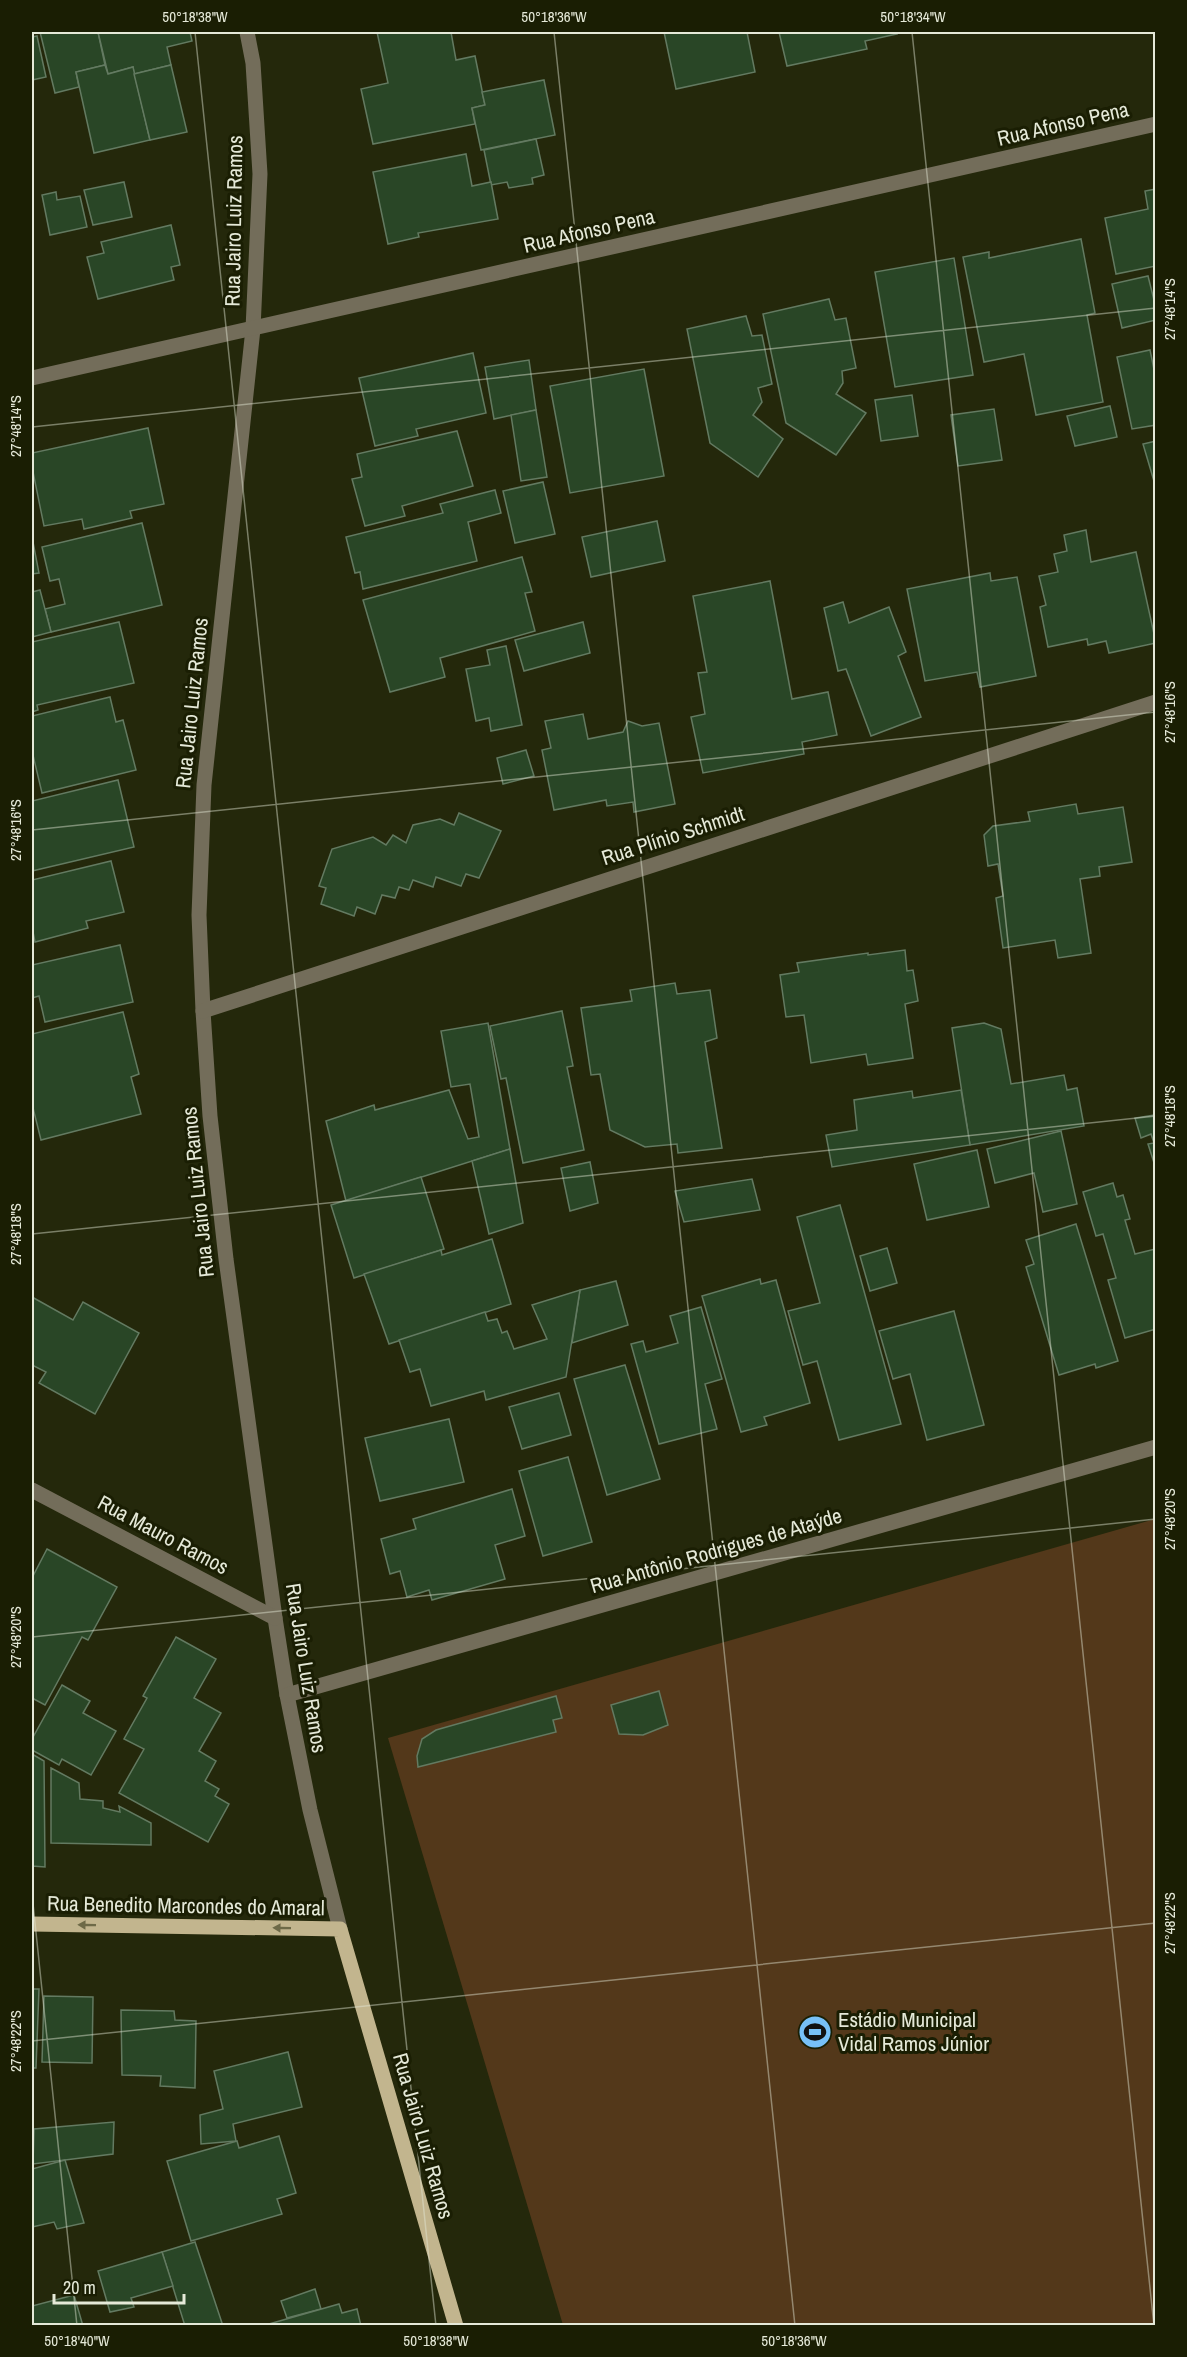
<svg xmlns="http://www.w3.org/2000/svg" width="1187" height="2357" viewBox="0 0 1187 2357" font-family="'Archivo Narrow',sans-serif">
	<style>
		.green { fill: #53381a }
		.building { fill: #294626; stroke: #637a61; stroke-width: 1.5 }
		.lines { fill: none; stroke-linecap: round; stroke-linejoin: round }
		.minor { stroke: #736d5a; stroke-width: 15 }
		.major { stroke: #c2b58e; stroke-width: 15 }
		.oneway { fill: #6e6a48 }
		.ticks { fill: none; stroke: #e5e9d8; stroke-width: 1.5; stroke-opacity: 0.45 }
		.labels { text-anchor: middle; stroke-width: 6; stroke-linejoin: round; paint-order: stroke }
		.street-label { font-size: 21px; fill: #e5e9d8; stroke: #1a1e03 }
		.poi-label { font-size: 21px; fill: #e5e9d8; stroke: #1a1e03; text-anchor: start }
		.neatline { fill: none; stroke: #e5e9d8; stroke-width: 2 }
		.ticks-label { font-size: 15px; text-anchor: middle; fill: #e5e9d8 }
	</style>
	<rect width="100%" height="100%" fill="#24280b"/>
	<polygon class="green" points="1155,1519 1155,2325 563,2325 388,1738"/>
	<g class="building">
		<polygon points="40,32 98,32 105,65 76,72 79,87 55,93"/>
		<polygon points="98,32 190,32 192,41 167,47 171,65 134,74 133,67 108,74"/>
		<polygon points="377,32 451,32 456,60 475,56 485,105 472,108 475,124 373,144 361,89 388,83"/>
		<polygon points="664,32 747,32 755,72 676,89"/>
		<polygon points="779,32 896,32 897,34 865,41 867,49 787,66"/>
		<polygon points="37,36 46,77 32,80 32,37"/>
		<polygon points="105,65 108,74 133,67 150,140 94,153 76,72"/>
		<polygon points="171,65 187,132 150,140 134,74"/>
		<polygon points="544,80 555,135 481,150 472,108 485,105 482,92"/>
		<polygon points="536,139 544,175 532,178 533,184 509,188 507,182 491,185 484,150"/>
		<polygon points="466,154 472,186 491,182 498,219 418,233 419,237 388,244 373,172"/>
		<polygon points="124,182 132,217 93,225 84,190"/>
		<polygon points="1156,189 1156,266 1116,274 1105,218 1148,209 1145,191"/>
		<polygon points="56,192 57,200 80,196 87,227 50,235 42,195"/>
		<polygon points="171,225 180,265 171,267 174,280 98,299 87,257 104,253 101,242"/>
		<polygon points="1081,239 1095,313 1087,315 1103,402 1036,415 1024,354 984,362 963,257 989,252 989,258"/>
		<polygon points="954,258 973,375 895,387 875,272"/>
		<polygon points="1148,276 1156,308 1156,320 1122,328 1112,284"/>
		<polygon points="829,299 835,320 846,318 856,368 842,371 843,383 836,394 866,413 836,455 786,423 763,314"/>
		<polygon points="746,316 752,336 762,335 772,384 758,388 762,402 753,415 783,439 758,477 710,443 687,329"/>
		<polygon points="1150,350 1156,379 1156,425 1132,429 1117,357"/>
		<polygon points="473,353 486,413 416,429 418,436 375,446 359,378"/>
		<polygon points="529,360 536,410 494,419 485,367"/>
		<polygon points="644,369 664,476 570,493 550,386"/>
		<polygon points="912,395 918,436 881,441 875,400"/>
		<polygon points="1110,406 1117,437 1075,446 1067,416"/>
		<polygon points="994,409 1002,460 958,466 951,415"/>
		<polygon points="536,410 547,477 521,481 511,415"/>
		<polygon points="148,428 164,504 130,511 132,518 84,529 82,519 44,526 32,467 32,453"/>
		<polygon points="457,431 473,486 402,506 405,516 365,526 352,479 362,477 357,454"/>
		<polygon points="1156,441 1156,488 1143,444"/>
		<polygon points="543,482 555,534 515,543 503,491"/>
		<polygon points="495,490 501,513 468,522 477,561 363,589 360,572 355,573 346,537 443,513 440,504"/>
		<polygon points="657,521 665,561 591,577 582,537"/>
		<polygon points="142,523 162,605 51,632 45,609 65,604 59,579 50,581 42,547"/>
		<polygon points="1086,530 1091,562 1136,552 1156,643 1109,653 1106,641 1088,645 1087,639 1048,647 1040,607 1046,605 1039,576 1058,572 1054,554 1067,551 1064,535"/>
		<polygon points="32,537 39,573 32,574"/>
		<polygon points="522,557 532,592 525,593 535,631 440,658 445,677 390,692 363,600"/>
		<polygon points="990,573 991,581 1017,577 1036,676 980,687 977,672 925,681 907,589"/>
		<polygon points="770,581 792,699 828,692 837,735 802,742 804,754 703,773 691,717 705,714 698,673 707,672 693,596"/>
		<polygon points="40,590 51,632 32,637 32,592"/>
		<polygon points="843,602 849,623 889,607 906,652 898,656 921,717 871,736 846,669 838,671 824,608"/>
		<polygon points="119,622 134,683 37,705 38,710 32,712 32,642"/>
		<polygon points="583,622 590,653 524,671 515,640"/>
		<polygon points="506,646 522,725 491,731 489,718 476,721 466,669 490,665 487,650"/>
		<polygon points="110,697 116,722 123,720 136,770 42,793 32,751 32,716"/>
		<polygon points="583,714 588,739 623,732 628,721 642,726 659,723 675,804 634,812 633,802 607,806 606,800 554,810 542,750 551,748 545,721"/>
		<polygon points="526,750 534,776 503,784 497,758"/>
		<polygon points="118,780 134,847 32,871 32,801"/>
		<polygon points="1076,804 1078,814 1123,807 1132,862 1099,867 1100,876 1080,879 1091,953 1058,958 1055,940 1003,948 996,898 1003,896 998,864 988,866 984,835 993,826 1030,821 1028,812"/>
		<polygon points="459,813 501,831 479,878 466,874 461,886 436,877 433,887 413,880 409,890 399,887 395,898 382,895 375,914 357,907 354,916 321,904 326,888 319,886 332,849 373,837 386,845 393,835 406,843 413,825 440,819 454,825"/>
		<polygon points="111,861 124,912 86,921 88,928 35,942 32,927 32,880"/>
		<polygon points="120,945 133,1002 45,1022 39,996 32,998 32,965"/>
		<polygon points="905,950 907,971 913,970 918,1001 905,1004 913,1058 868,1065 866,1054 811,1063 804,1015 786,1017 780,975 799,972 797,963 868,953 868,955"/>
		<polygon points="675,983 677,994 710,990 717,1038 705,1042 722,1148 678,1153 677,1144 645,1147 610,1130 600,1074 591,1075 581,1008 632,1001 630,990"/>
		<polygon points="562,1011 573,1066 567,1067 584,1150 523,1163 506,1078 501,1079 490,1026"/>
		<polygon points="123,1012 139,1074 131,1077 141,1114 41,1140 32,1104 32,1034"/>
		<polygon points="488,1023 510,1149 346,1201 326,1121 374,1105 375,1110 449,1090 468,1139 479,1137 470,1084 451,1087 441,1031"/>
		<polygon points="984,1023 1001,1029 1011,1084 1064,1075 1067,1090 1077,1088 1084,1126 970,1145 952,1028"/>
		<polygon points="961,1090 970,1145 832,1167 826,1135 857,1130 854,1100 912,1091 913,1098"/>
		<polygon points="1154,1115 1156,1121 1156,1169 1148,1144 1154,1143 1151,1134 1141,1138 1135,1118"/>
		<polygon points="1061,1131 1077,1204 1043,1212 1034,1173 995,1183 987,1149"/>
		<polygon points="510,1149 523,1223 489,1234 472,1161"/>
		<polygon points="977,1150 989,1207 927,1220 914,1164"/>
		<polygon points="590,1162 598,1203 570,1211 561,1168"/>
		<polygon points="421,1177 444,1249 354,1278 331,1205"/>
		<polygon points="752,1179 760,1210 684,1222 675,1191"/>
		<polygon points="1113,1183 1117,1197 1123,1195 1130,1219 1125,1220 1135,1254 1155,1249 1156,1250 1156,1329 1125,1338 1108,1280 1116,1278 1103,1234 1096,1236 1083,1192"/>
		<polygon points="840,1205 901,1424 839,1440 817,1361 803,1365 788,1311 820,1303 797,1217"/>
		<polygon points="1076,1224 1118,1361 1096,1368 1095,1364 1059,1375 1026,1267 1034,1264 1026,1240"/>
		<polygon points="492,1239 511,1304 389,1344 364,1274 441,1250 442,1255"/>
		<polygon points="887,1248 897,1283 870,1291 860,1256"/>
		<polygon points="760,1279 761,1284 776,1280 810,1403 764,1417 767,1425 741,1432 702,1296"/>
		<polygon points="616,1281 628,1325 572,1343 580,1290"/>
		<polygon points="580,1290 566,1377 486,1400 484,1391 431,1406 420,1369 410,1372 399,1340 485,1312 488,1321 497,1319 502,1333 507,1331 514,1349 547,1339 532,1305"/>
		<polygon points="32,1297 73,1320 83,1302 139,1333 95,1414 39,1383 46,1372 32,1365"/>
		<polygon points="701,1307 722,1379 705,1384 717,1429 659,1444 631,1344 643,1341 646,1352 678,1343 670,1316"/>
		<polygon points="954,1311 984,1425 927,1440 910,1374 893,1379 879,1331"/>
		<polygon points="625,1365 660,1479 607,1495 574,1379"/>
		<polygon points="559,1393 571,1435 522,1449 509,1407"/>
		<polygon points="449,1419 464,1482 380,1501 365,1438"/>
		<polygon points="568,1457 592,1542 543,1556 519,1471"/>
		<polygon points="512,1489 525,1536 495,1545 505,1579 432,1600 429,1590 407,1597 400,1571 390,1574 381,1539 416,1529 413,1519"/>
		<polygon points="47,1549 117,1587 88,1640 82,1637 45,1705 32,1698 32,1600 33,1597 32,1596 32,1578"/>
		<polygon points="176,1637 216,1659 194,1698 221,1713 199,1751 216,1761 205,1781 219,1789 215,1796 229,1804 208,1842 119,1793 144,1749 124,1739 147,1698 143,1696"/>
		<polygon points="62,1685 90,1701 83,1713 116,1731 91,1775 62,1759 59,1765 32,1750 32,1739"/>
		<polygon points="659,1691 668,1725 643,1735 619,1734 611,1705"/>
		<polygon points="556,1696 562,1718 553,1720 556,1732 418,1767 417,1756 422,1739 436,1730"/>
		<polygon points="32,1754 44,1761 45,1867 32,1866"/>
		<polygon points="51,1768 79,1783 80,1799 103,1801 103,1808 120,1812 119,1806 151,1823 151,1845 51,1843"/>
		<polygon points="32,1989 39,1989 36,2068 32,2068"/>
		<polygon points="44,1996 93,1997 92,2063 42,2062"/>
		<polygon points="121,2010 174,2011 175,2020 196,2021 195,2088 160,2086 161,2076 122,2075"/>
		<polygon points="288,2052 302,2107 233,2124 236,2141 201,2144 200,2115 223,2109 214,2071"/>
		<polygon points="114,2122 113,2154 33,2164 34,2129"/>
		<polygon points="279,2136 296,2193 277,2199 282,2214 191,2241 167,2161 237,2141 239,2148"/>
		<polygon points="65,2160 84,2223 57,2229 54,2222 32,2227 32,2169"/>
		<polygon points="195,2242 223,2326 185,2326 162,2252"/>
		<polygon points="162,2252 173,2286 131,2298 134,2307 110,2312 98,2271"/>
		<polygon points="315,2289 321,2309 287,2318 281,2301"/>
		<polygon points="74,2295 83,2326 32,2326 32,2306"/>
		<polygon points="339,2304 342,2313 357,2309 361,2326 262,2326"/>
	</g>
	<g class="lines">
		<g class="minor">
			<polyline points="247,32 253,63 260,174 253,329 204,785 199,915 203,1011 210,1116 226,1259 275,1618 287,1695 310,1810 340,1929"/>
			<polyline points="32,378 1156,124"/>
			<polyline points="203,1011 1156,702"/>
			<polyline points="32,1490 275,1618"/>
			<polyline points="287,1695 1156,1447"/>
		</g>
		<polyline class="major" points="32,1924 340,1929 456,2326"/>
	</g>
	<defs><path id="oneway-solid" d="M-6-.8H1V-3.2L6.5 0L1 3.2V.8H-6Z" transform="scale(1.5)"/></defs>
	<g class="oneway">
		<use href="#oneway-solid" transform="translate(87 1925) rotate(-179)"/>
		<use href="#oneway-solid" transform="translate(282 1928) rotate(-179)"/>
	</g>
	<path class="ticks" d="M195,32L436,2326M554,32L795,2326M912,32L1154,2326M32,427L1156,308M32,830L1156,712M32,1234L1156,1116M32,1637L1156,1519M32,1894L77,2326M32,2041L1156,1923"/>
	<defs>
		<symbol id="stadium-disc" viewBox="-11 -11 22 22"><circle r="9.5" fill="#77c0f7" stroke="#1a1e03"/><path d="M0-5a6.5 5 0 1 0 0 10a6.5 5 0 1 0 0-10ZM-3.5-1.8h7v3.6h-7Z" fill="#111"/></symbol>
	</defs>
	<g fill-rule="evenodd">
		<use href="#stadium-disc" x="796" y="2013" width="38" height="38"/>
	</g>
	<g class="labels">
		<g class="street-label">
			<text transform="translate(1063 124) rotate(-13)" y="7">Rua Afonso Pena</text>
			<text transform="translate(234 221) rotate(-89)" y="7">Rua Jairo Luiz Ramos</text>
			<text transform="translate(589 231) rotate(-13)" y="7">Rua Afonso Pena</text>
			<text transform="translate(192 703) rotate(-84)" y="7">Rua Jairo Luiz Ramos</text>
			<text transform="translate(673 836) rotate(-18)" y="7">Rua Plínio Schmidt</text>
			<text transform="translate(198 1192) rotate(-96)" y="7">Rua Jairo Luiz Ramos</text>
			<text transform="translate(163 1535) rotate(28)" y="7">Rua Mauro Ramos</text>
			<text transform="translate(716 1551) rotate(-16)" y="7">Rua Antônio Rodrigues de Ataýde</text>
			<text transform="translate(306 1668) rotate(81)" y="7">Rua Jairo Luiz Ramos</text>
			<text transform="translate(186 1906) rotate(1)" y="7">Rua Benedito Marcondes do Amaral</text>
			<text transform="translate(423 2136) rotate(74)" y="7">Rua Jairo Luiz Ramos</text>
		</g>
		<g class="poi-label">
			<text x="838" y="2027">Estádio Municipal<tspan x="838" dy="24">Vidal Ramos Júnior</tspan></text>
		</g>
	</g>
	<rect width="1187" height="2357" fill="none" stroke="#1a1e03" stroke-width="66"/>
	<path d="M54 2294v9h130v-9" fill="none" stroke="#e5e9d8" stroke-width="3"/>
	<text x="63" y="2294" font-size="18" fill="#e5e9d8" stroke="#1a1e03" stroke-width="4.5" paint-order="stroke">20 m</text>
	<rect x="33" y="33" width="1121" height="2291" class="neatline"/>
	<g class="ticks-label">
		<text x="195" y="22">50°18'38"W</text>
		<text x="554" y="22">50°18'36"W</text>
		<text x="913" y="22">50°18'34"W</text>
		<text transform="translate(1170 309) rotate(-90)" y="5">27°48'14"S</text>
		<text transform="translate(16 426) rotate(-90)" y="5">27°48'14"S</text>
		<text transform="translate(1170 712) rotate(-90)" y="5">27°48'16"S</text>
		<text transform="translate(16 830) rotate(-90)" y="5">27°48'16"S</text>
		<text transform="translate(1170 1116) rotate(-90)" y="5">27°48'18"S</text>
		<text transform="translate(16 1234) rotate(-90)" y="5">27°48'18"S</text>
		<text transform="translate(1170 1519) rotate(-90)" y="5">27°48'20"S</text>
		<text transform="translate(16 1637) rotate(-90)" y="5">27°48'20"S</text>
		<text transform="translate(1170 1923) rotate(-90)" y="5">27°48'22"S</text>
		<text transform="translate(16 2041) rotate(-90)" y="5">27°48'22"S</text>
		<text x="77" y="2346">50°18'40"W</text>
		<text x="436" y="2346">50°18'38"W</text>
		<text x="794" y="2346">50°18'36"W</text>
	</g>
</svg>
